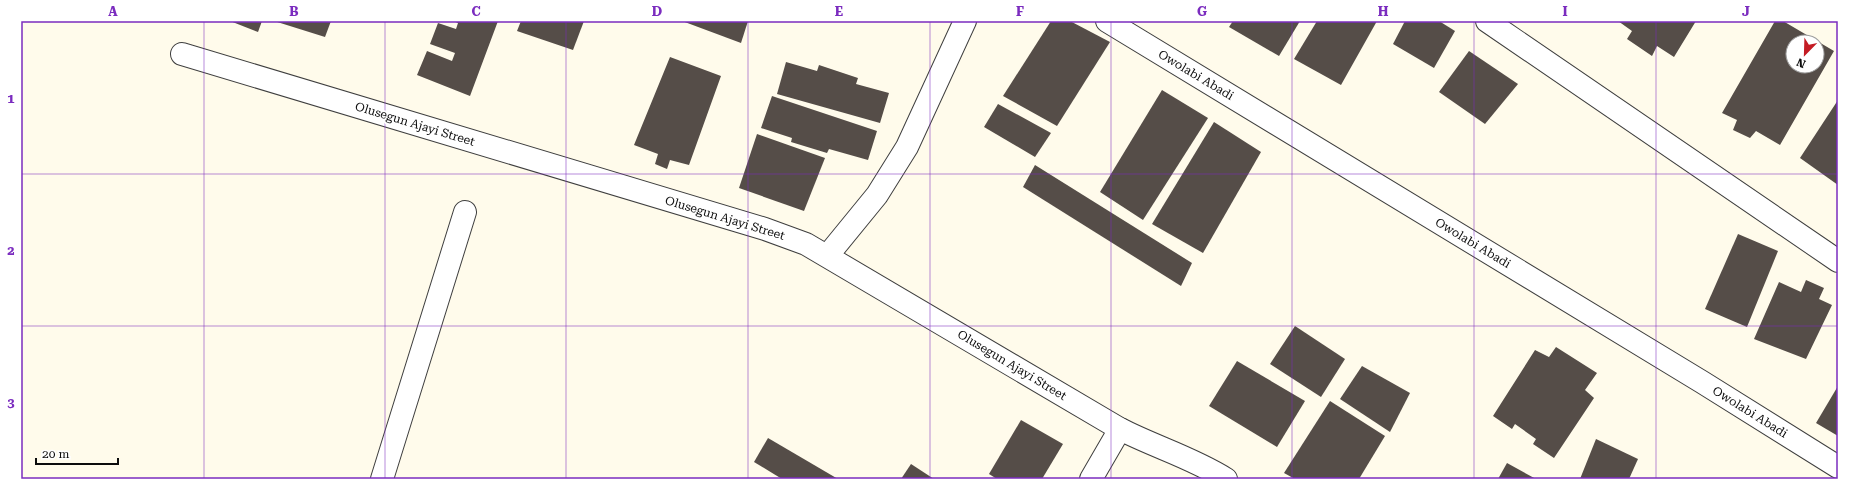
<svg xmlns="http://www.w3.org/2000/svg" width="1859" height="500" viewBox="0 0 1859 500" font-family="'Roboto Serif',serif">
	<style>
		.building { fill: #554d48; fill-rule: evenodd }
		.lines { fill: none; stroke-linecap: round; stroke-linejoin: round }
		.minor-casing { stroke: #3f3f3f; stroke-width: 24 }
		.minor { stroke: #fff; stroke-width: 22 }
		.grid { fill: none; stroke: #7b2cbf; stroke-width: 1; stroke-opacity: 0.55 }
		.labels { text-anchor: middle; stroke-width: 4; stroke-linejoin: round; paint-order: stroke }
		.street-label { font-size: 12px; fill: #0c0c0c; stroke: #fff }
		.neatline { fill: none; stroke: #7b2cbf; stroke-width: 1.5 }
		.grid-label { font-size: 13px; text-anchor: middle; font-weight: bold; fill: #7b2cbf }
	</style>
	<rect width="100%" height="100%" fill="#fffbeb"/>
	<g class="building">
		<polygon points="230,21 262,21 258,32"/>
		<polygon points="274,21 331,21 325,37"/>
		<polygon points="453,21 498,21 470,96 417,75 427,51 452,61 455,53 430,44 438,23 456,29 458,23"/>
		<polygon points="521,21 584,21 573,50 517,31"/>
		<polygon points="682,21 748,21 741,43"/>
		<polygon points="1051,21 1070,21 1110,42 1057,126 1003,96"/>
		<polygon points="1233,21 1300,21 1279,56 1229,27"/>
		<polygon points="1317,21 1377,21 1341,85 1294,59"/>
		<polygon points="1405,21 1439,21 1455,31 1434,68 1393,44"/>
		<polygon points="1618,21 1696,21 1674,57 1657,46 1652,56 1627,39 1632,31"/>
		<path d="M1775,21H1783L1834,51L1780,145L1756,131L1750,138L1733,130L1737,120L1722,113ZM1793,42H1817V66H1793Z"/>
		<polygon points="1469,51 1518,84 1485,124 1439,92"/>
		<polygon points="670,57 721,76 689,165 670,160 667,169 655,164 658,154 634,145"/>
		<polygon points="786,62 817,71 819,65 858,78 856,84 889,93 880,123 777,94"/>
		<polygon points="1162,90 1208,118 1143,220 1100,192"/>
		<polygon points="772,96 877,131 868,160 829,149 827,153 791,142 792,138 761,128"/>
		<polygon points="1838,100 1838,185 1800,158"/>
		<polygon points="998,104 1051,133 1035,157 984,127"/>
		<polygon points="1214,122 1261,152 1203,253 1152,224"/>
		<polygon points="757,134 825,158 804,211 739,188"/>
		<polygon points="1035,165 1192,263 1181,286 1023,187"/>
		<polygon points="1738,234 1778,251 1747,327 1705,309"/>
		<polygon points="1806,280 1824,288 1819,299 1832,305 1806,359 1754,339 1779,282 1801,292"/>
		<polygon points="1295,326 1345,359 1321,397 1270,364"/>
		<polygon points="1556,347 1597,373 1585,390 1594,398 1554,458 1533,444 1536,439 1515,424 1512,429 1493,416 1535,350 1549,357"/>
		<polygon points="1237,361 1305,401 1277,447 1209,406"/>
		<polygon points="1362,366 1410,393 1390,432 1340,399"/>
		<polygon points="1838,386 1838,436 1816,423"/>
		<polygon points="1330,401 1385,436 1359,479 1295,479 1284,473"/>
		<polygon points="1021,420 1063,444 1042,479 997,479 989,474"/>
		<polygon points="768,438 838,479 782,479 754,462"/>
		<polygon points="1596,439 1638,459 1629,479 1580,479"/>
		<polygon points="1507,463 1536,479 1498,479"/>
		<polygon points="911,464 934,479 901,479"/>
	</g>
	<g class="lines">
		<defs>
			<g id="minor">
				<polyline points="1107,21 1702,382 1838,467"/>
				<polyline points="1487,21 1838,261"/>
				<path d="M182,54L765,229L806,244L1120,429C1155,447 1193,458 1226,479"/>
				<polyline points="828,255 877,195 907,147 965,21"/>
				<polyline points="382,479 465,212"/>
				<polyline points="1091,479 1120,429"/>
			</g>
		</defs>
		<use href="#minor" class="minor-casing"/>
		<use href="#minor" class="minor"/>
	</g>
	<path class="grid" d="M204,21V479M385,21V479M566,21V479M748,21V479M930,21V479M1111,21V479M1292,21V479M1474,21V479M1656,21V479M21,174H1838M21,326H1838"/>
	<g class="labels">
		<g class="street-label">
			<text transform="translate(1196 75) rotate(31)" y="4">Owolabi Abadi</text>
			<text transform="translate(415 124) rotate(17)" y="4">Olusegun Ajayi Street</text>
			<text transform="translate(725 218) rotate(17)" y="4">Olusegun Ajayi Street</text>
			<text transform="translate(1473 243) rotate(31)" y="4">Owolabi Abadi</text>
			<text transform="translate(1012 365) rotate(31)" y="4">Olusegun Ajayi Street</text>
			<text transform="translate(1750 412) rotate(32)" y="4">Owolabi Abadi</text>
		</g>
	</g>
	<rect width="1859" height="500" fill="none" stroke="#ffffff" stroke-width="44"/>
	<g transform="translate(1805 54) rotate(203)"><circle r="19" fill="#ffffff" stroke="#9e9e9e"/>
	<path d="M0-3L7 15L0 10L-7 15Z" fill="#c41c24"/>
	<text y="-6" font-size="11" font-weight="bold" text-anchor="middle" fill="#0c0c0c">N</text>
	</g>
	<path d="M36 458v6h82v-6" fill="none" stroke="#0c0c0c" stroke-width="2"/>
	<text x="42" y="458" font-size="12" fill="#0c0c0c" stroke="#ffffff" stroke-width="3" paint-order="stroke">20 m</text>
	<rect x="22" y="22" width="1815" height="456" class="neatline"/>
	<g class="grid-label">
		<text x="113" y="16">A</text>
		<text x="294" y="16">B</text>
		<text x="476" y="16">C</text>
		<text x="657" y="16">D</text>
		<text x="839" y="16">E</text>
		<text x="1020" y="16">F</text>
		<text x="1202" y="16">G</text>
		<text x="1383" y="16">H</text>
		<text x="1565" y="16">I</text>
		<text x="1746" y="16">J</text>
		<text x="11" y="103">1</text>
		<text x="11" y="255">2</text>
		<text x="11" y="407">3</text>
	</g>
</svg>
